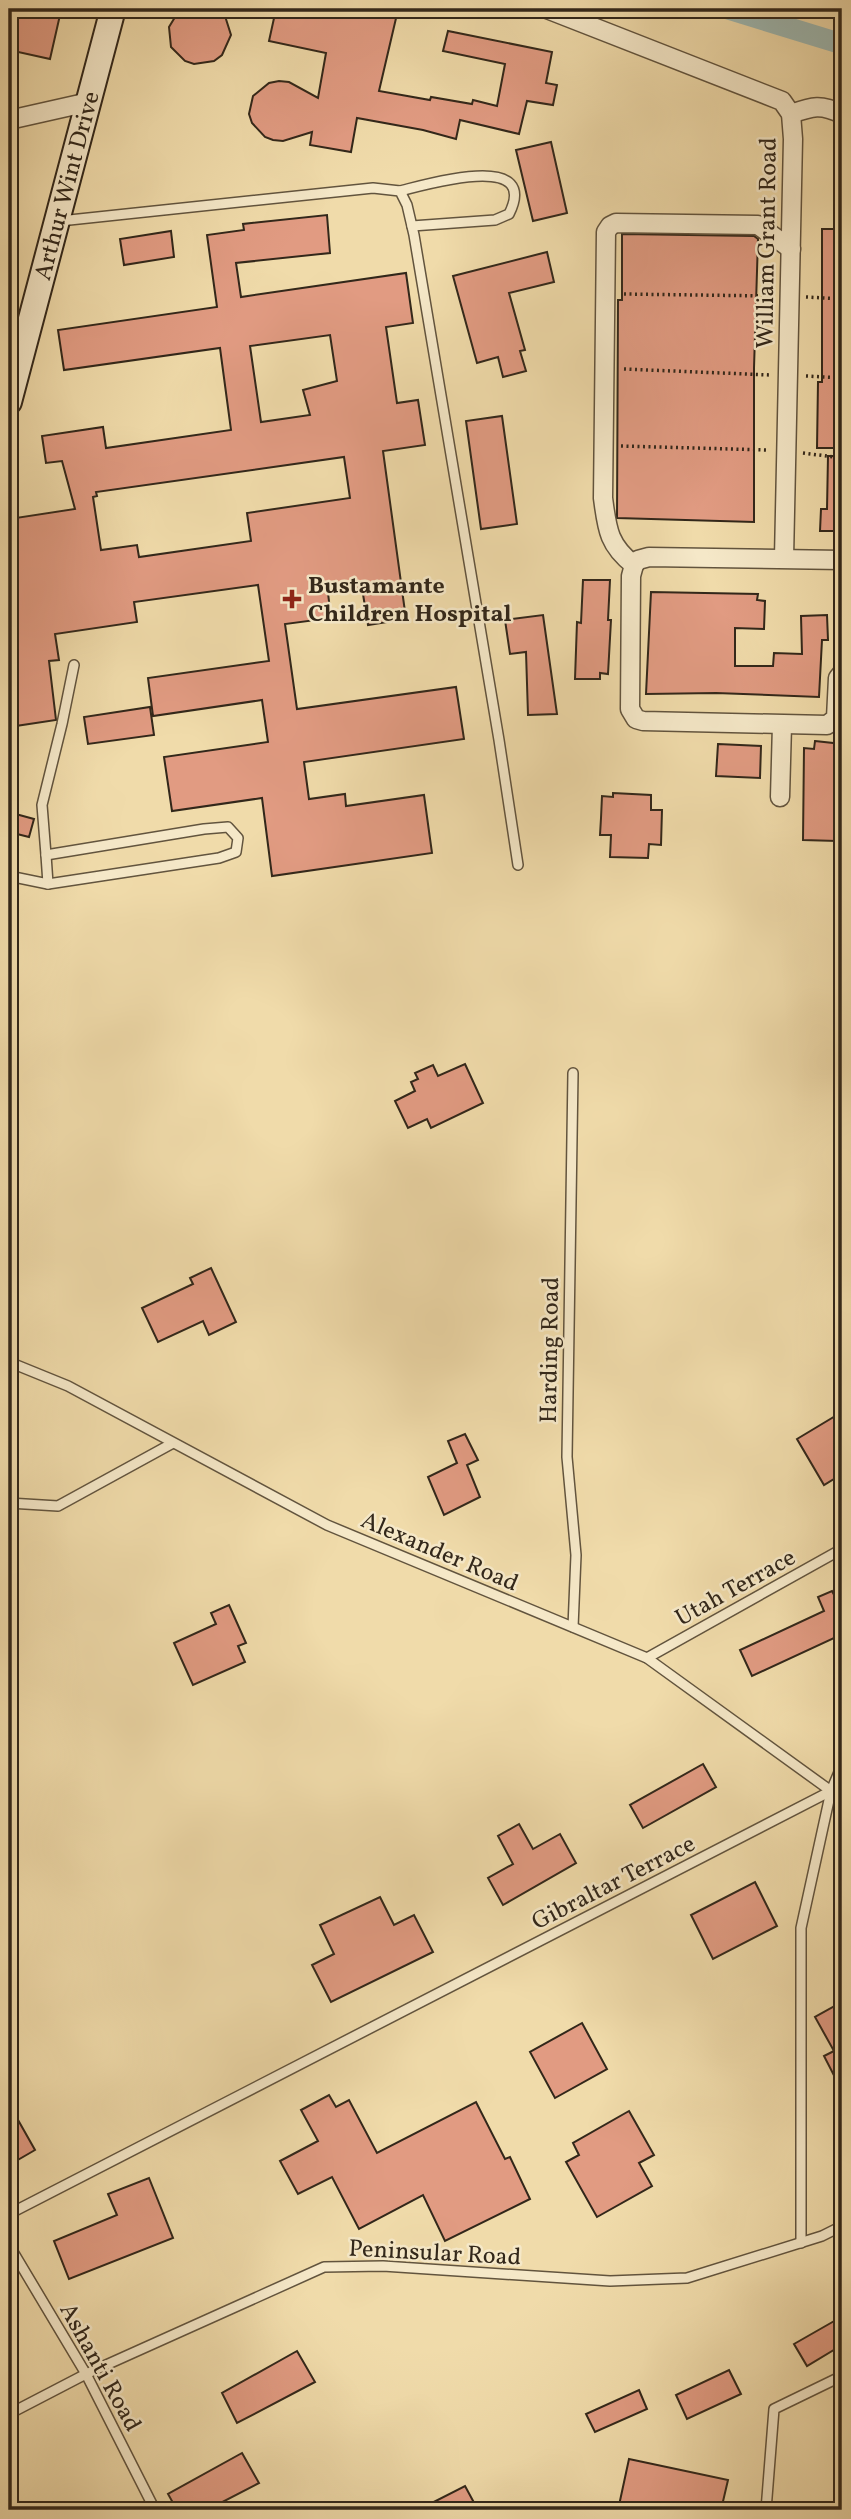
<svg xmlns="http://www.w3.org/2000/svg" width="851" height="2519" viewBox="0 0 851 2519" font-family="Vollkorn,serif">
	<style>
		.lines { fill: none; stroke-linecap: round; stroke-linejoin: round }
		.canal { stroke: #9eb9b3; stroke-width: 21 }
		.building { fill: #e19b82; stroke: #32271a; stroke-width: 2; fill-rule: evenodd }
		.lane-casing { stroke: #62543e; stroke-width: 12 }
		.street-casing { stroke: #62543e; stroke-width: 21 }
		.secondary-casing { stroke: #32271a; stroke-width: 28 }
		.path { stroke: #32271a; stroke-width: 3.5; stroke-dasharray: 2 3.5; stroke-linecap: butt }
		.lane { stroke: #f5e8c8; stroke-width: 9 }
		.street { stroke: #f5e8c8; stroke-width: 18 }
		.secondary { stroke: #f5e8c8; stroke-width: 24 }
		.poi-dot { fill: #8f2418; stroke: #f5e8c8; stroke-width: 2.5 }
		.labels { text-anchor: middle; stroke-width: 5; stroke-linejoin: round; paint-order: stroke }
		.street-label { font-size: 24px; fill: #32271a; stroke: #f5e8c8 }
		.poi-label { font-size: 24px; font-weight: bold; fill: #32271a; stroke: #f5e8c8; text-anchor: start }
	</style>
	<rect width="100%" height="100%" fill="#f0dbaa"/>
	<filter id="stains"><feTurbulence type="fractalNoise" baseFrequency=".00286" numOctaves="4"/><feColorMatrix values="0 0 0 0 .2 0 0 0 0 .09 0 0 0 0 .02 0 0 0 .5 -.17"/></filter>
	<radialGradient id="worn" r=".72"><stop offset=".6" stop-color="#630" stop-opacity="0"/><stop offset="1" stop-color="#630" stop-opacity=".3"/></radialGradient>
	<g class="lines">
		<polyline class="canal" points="728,9 842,44"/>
	</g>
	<g class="building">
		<polygon points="9,9 34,9 60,15 50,59 9,50"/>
		<polygon points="180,9 218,9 225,16 231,35 222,55 214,61 194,64 185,61 171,47 169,27"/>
		<polygon points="276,9 372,9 397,14 379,91 430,100 431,97 472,104 473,100 497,106 505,64 443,51 448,31 552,52 546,83 557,85 553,105 527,101 519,134 460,120 456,139 423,130 357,118 351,152 310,145 312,132 283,141 273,140 265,137 252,123 249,114 253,96 269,83 279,81 289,82 318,98 326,53 269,41"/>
		<polygon points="551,142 567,213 533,221 516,150"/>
		<path d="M327,215L330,253L236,263L241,297L406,273L413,323L386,327L397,403L418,400L425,445L383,451L406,619L368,625L362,588L328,593L331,618L285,624L297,709L456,687L464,739L304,762L309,799L345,794L346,806L424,795L432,853L272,876L262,798L172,811L164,757L268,742L262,700L153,716L148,678L269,661L258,585L134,602L137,622L55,634L59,660L49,661L56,720L9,727V519L75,509L62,461L46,463L42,436L103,427L106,448L231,430L220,348L64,370L58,330L217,307L207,235L244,230L243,224ZM330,335L337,381L303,390L310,415L261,422L250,346ZM344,457L350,498L247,513L251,541L139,557L137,545L101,550L93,497L97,496L96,492Z"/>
		<polygon points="822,229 842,229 842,448 817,448 818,382 822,382"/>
		<polygon points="171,231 174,257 124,265 120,239"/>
		<polygon points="622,234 754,236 758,239 754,368 754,522 617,518 618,300 622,300"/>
		<polygon points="547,252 554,282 509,293 525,350 520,351 526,371 503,377 498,357 477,363 453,276"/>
		<polygon points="502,416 517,524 481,529 466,421"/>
		<polygon points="828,456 842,456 842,526 837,526 837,531 820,531 821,509 827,509"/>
		<polygon points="583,580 610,580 608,620 611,620 608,674 600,673 600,679 575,679 577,622 581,623"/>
		<polygon points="651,592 758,594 757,600 765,601 764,629 735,628 735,666 773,666 774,653 802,654 801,616 827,615 828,640 822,640 819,697 716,693 646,694"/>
		<polygon points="543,615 557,714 528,715 526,652 510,654 505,620"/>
		<polygon points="150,707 154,735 88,744 84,717"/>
		<polygon points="815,741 842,744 842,807 838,807 837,841 803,840 804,748 814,749"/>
		<polygon points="718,744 761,746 760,778 716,776"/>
		<polygon points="613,793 651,795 651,810 662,810 661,845 649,844 648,858 610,857 611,835 600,835 601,818 602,796 613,797"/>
		<polygon points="12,813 34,819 29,837 9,832"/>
		<polygon points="465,1064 483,1103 431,1128 427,1119 408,1128 395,1101 415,1091 411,1082 418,1079 415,1073 433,1065 438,1076"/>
		<polygon points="211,1268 236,1322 209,1335 203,1321 158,1342 142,1308 193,1284 190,1278"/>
		<polygon points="842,1412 842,1474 824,1485 797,1439"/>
		<polygon points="465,1434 478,1460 467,1465 480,1497 444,1515 428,1477 457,1463 448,1441"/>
		<polygon points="832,1591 839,1604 842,1603 842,1650 836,1637 752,1676 740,1650 824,1611 818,1597"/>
		<polygon points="229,1605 246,1643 238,1646 245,1662 193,1685 174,1643 216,1624 211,1613"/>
		<polygon points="703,1764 716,1787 643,1828 630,1805"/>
		<polygon points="519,1824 533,1849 560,1834 576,1863 503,1905 488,1878 513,1864 498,1836"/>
		<polygon points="755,1882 777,1926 713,1959 691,1915"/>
		<polygon points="380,1897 394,1925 414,1915 433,1952 331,2002 312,1965 334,1954 320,1925"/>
		<polygon points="842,2002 842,2091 824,2056 834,2051 815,2017"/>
		<polygon points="582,2023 607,2069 555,2098 530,2052"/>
		<polygon points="329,2095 336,2107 349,2100 377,2153 476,2102 505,2159 510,2157 530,2199 445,2241 423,2195 359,2229 332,2177 298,2194 280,2161 318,2141 301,2110"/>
		<polygon points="9,2104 35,2150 9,2165"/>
		<polygon points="629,2111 654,2155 639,2163 652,2186 597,2217 566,2162 579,2155 573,2143"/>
		<polygon points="149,2178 173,2238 69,2279 54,2241 117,2215 108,2194"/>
		<polygon points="836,2320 842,2330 842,2345 807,2366 794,2344"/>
		<polygon points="297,2351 315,2382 237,2423 222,2393"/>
		<polygon points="729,2370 741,2394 687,2419 676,2395"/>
		<polygon points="639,2390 647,2409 595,2432 586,2414"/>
		<polygon points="242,2453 259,2483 207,2510 177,2510 168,2494"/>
		<polygon points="629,2459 728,2480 721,2510 618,2510"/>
		<polygon points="465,2486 478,2510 418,2510"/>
	</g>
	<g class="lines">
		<defs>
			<g id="lane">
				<path d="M400,191C425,185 541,150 509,214L495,220L412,226"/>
				<polyline points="60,221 373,188 400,191 407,205 414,235 499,740 518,865"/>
				<polyline points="46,855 48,884"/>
				<polyline points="9,876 48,884 219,858 236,852 238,838 228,827 204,829 46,855 42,805 62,724 74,665"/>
				<polyline points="573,1073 567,1457 576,1555 573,1627"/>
				<polyline points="9,1362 68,1386 327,1525 647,1658 831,1791 842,1798"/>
				<polyline points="9,1503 58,1506 173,1443"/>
				<polyline points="647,1658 842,1549"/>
				<polyline points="9,2214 831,1791"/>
				<polyline points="801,2243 801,1928 831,1791 842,1765"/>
				<polyline points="9,2245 86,2374 155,2510"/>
				<polyline points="9,2414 86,2374 324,2267 383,2266 610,2281 687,2278 822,2236 842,2226"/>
				<polyline points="766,2510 774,2409 842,2376"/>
			</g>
			<g id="street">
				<polyline points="547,9 782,101 791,114 793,139 784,558"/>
				<path d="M791,114C813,106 821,104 842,114"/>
				<polyline points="9,120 89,102"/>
				<polyline points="9,330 28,326"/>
				<path d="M634,565C608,545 607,528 603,498L606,232L610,226L616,223L758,225L791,249"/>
				<polyline points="634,565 631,576 630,709 636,719 643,721 827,725 836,718 838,678 842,673"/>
				<polyline points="634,565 638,560 649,557 842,560"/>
				<polyline points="780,797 782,725"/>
			</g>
			<g id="secondary">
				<path id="s1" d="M9,402L113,9"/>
			</g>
		</defs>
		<use href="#lane" class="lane-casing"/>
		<use href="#street" class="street-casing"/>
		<use href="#secondary" class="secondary-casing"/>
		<g class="path">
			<polyline points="624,294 770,296"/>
			<polyline points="806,297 842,299"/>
			<polyline points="624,369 770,375"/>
			<polyline points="806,376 842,378"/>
			<polyline points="621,446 767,450"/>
			<polyline points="803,453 842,458"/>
		</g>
		<use href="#lane" class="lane"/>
		<use href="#street" class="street"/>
		<use href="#secondary" class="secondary"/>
	</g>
	<path class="poi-dot" d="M288.5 588.5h7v7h7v7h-7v7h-7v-7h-7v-7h7z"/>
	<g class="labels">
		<g class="street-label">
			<text dy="8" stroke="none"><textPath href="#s1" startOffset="224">Arthur Wint Drive</textPath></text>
			<text transform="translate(766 243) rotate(-89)" y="8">William Grant Road</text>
			<text transform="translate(549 1350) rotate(-89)" y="8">Harding Road</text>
			<text transform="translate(440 1551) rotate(23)" y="8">Alexander Road</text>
			<text transform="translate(735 1587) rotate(-29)" y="8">Utah Terrace</text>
			<text transform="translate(613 1882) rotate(-27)" y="8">Gibraltar Terrace</text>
			<text transform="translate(435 2252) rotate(3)" y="8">Peninsular Road</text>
			<text transform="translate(101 2367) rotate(61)" y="8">Ashanti Road</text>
		</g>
		<g class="poi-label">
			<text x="308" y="593">Bustamante<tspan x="308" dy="28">Children Hospital</tspan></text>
		</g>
	</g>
	<rect width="851" height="2519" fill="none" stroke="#f0dbaa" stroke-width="35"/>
	<rect x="10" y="10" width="830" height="2498" fill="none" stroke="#32271a" stroke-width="3.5"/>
	<rect x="18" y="18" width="816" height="2484" fill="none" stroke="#32271a" stroke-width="2"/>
	<rect width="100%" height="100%" filter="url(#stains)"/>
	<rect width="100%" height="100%" fill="url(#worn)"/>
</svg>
